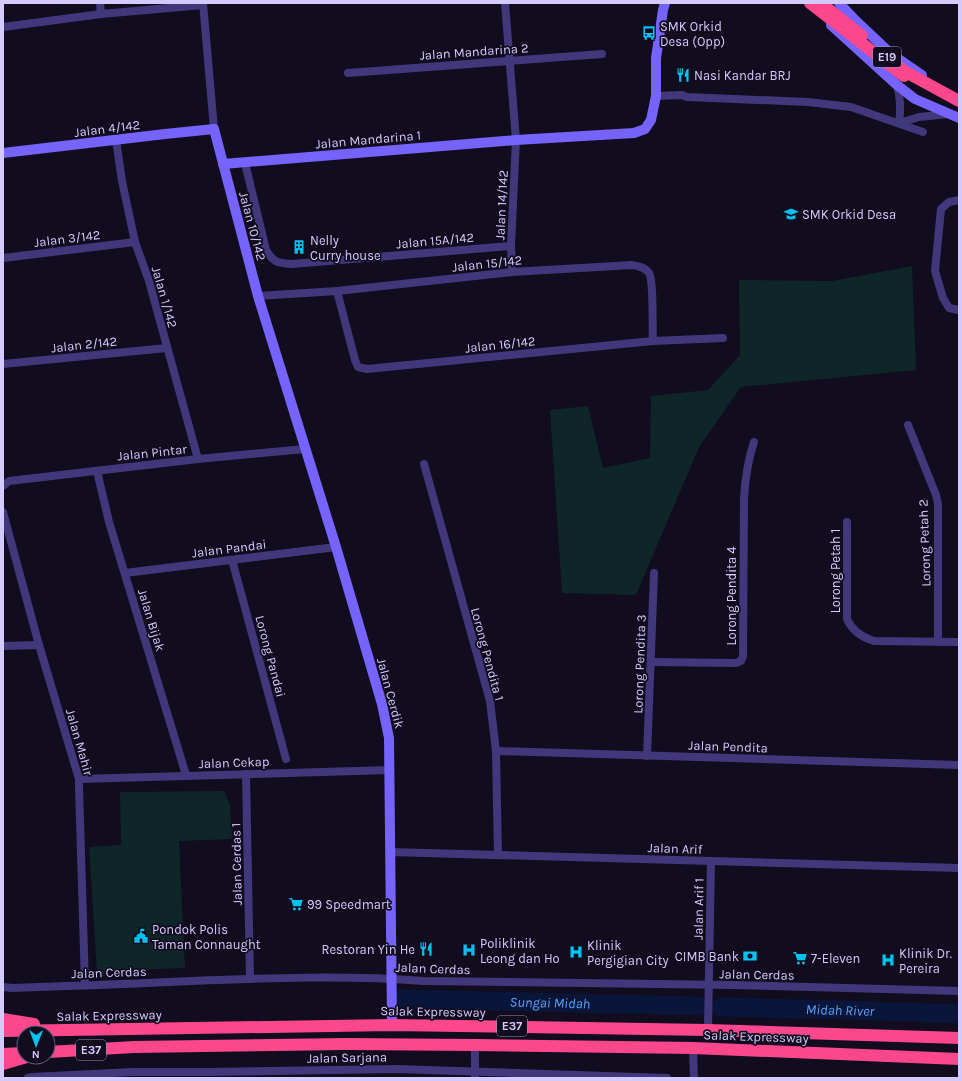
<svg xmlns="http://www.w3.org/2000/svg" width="962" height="1081" viewBox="0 0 962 1081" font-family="Karla,sans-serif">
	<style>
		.green { fill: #0f2628 }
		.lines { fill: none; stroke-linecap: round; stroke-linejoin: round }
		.river { stroke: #09163a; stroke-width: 19 }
		.street { stroke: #41387c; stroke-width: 8 }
		.secondary { stroke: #7563fc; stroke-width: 10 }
		.highway { stroke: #fc478d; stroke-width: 12 }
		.highway-bridge { stroke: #fc478d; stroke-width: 12 }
		.labels { text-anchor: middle; stroke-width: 3.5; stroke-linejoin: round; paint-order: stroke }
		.shield { fill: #110c1e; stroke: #9a91bb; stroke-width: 1 }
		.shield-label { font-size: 12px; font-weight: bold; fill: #d5cafe }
		.poi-label { font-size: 13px; fill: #d5cafe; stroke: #110c1e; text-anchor: start }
		.street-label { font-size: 13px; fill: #d5cafe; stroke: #110c1e }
		.water-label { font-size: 14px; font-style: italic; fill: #5aa2fc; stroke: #110c1e }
	</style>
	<rect width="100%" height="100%" fill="#110c1e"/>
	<g class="green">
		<polygon points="912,266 916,370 741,387 699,447 636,595 562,593 550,410 588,406 603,468 650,458 651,396 708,390 740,355 739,280 832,281"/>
		<polygon points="224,791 230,805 232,839 179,841 185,968 97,971 89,847 121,845 120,792"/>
	</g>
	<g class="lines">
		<g class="river">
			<path id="s1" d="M401,999L698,1006"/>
			<path id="s2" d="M721,1007L845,1010L959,1014"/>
		</g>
		<g class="street">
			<polyline points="100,3 101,14"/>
			<polyline points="203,3 214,129"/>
			<polyline points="505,3 516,140 511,246 512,272"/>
			<polyline points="3,27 101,14 203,5"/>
			<polyline points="348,73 602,54"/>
			<path d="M897,85C901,99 901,109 899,123"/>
			<polyline points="656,96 682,95 687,97 808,102 851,107 923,132"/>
			<polyline points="899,123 919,117 948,114"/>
			<polyline points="116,140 122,181 135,242 149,281 198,459"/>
			<path d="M245,163L266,250C274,263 277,263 292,264L511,246"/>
			<polyline points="959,200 949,202 941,209 935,271 943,298 949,308 959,310"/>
			<polyline points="3,258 135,242"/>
			<polyline points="337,291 355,360 358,367 367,369 653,341 723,338"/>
			<path d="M258,296L337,291L512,272L632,265C638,266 645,267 649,273C654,281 652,328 653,341"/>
			<polyline points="3,364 167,348"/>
			<polyline points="908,425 936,495 938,504 938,642"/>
			<polyline points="424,464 490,701 496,751 498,855"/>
			<polyline points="97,471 109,522 186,775"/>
			<polyline points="3,486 9,481 198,459 305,449"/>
			<polyline points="3,512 39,645 79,779 79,787 85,985"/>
			<path d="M847,522V619C852,630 861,637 874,641L959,642"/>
			<polyline points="232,560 286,759"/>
			<polyline points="125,573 336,547"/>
			<polyline points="3,646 39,645"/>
			<path d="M651,662L736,663L741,661L743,656L744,499C745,480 748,460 754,442"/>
			<polyline points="496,751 959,765"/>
			<polyline points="647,756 654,573"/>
			<polyline points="246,774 250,979"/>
			<polyline points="79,779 390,770"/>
			<polyline points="390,852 959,868"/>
			<path d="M3,987L12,988C72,986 131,984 191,981C268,978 346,975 424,981L733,985L959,991"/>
			<polyline points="708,1030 711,861"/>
			<polyline points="475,1045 475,1078"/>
			<polyline points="693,1048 694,1078"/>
			<polyline points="28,1078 32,1077 133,1072 206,1072 397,1069 667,1078"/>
		</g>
		<g class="secondary">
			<polyline points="839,3 855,20 890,53 922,75"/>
			<polyline points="831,25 897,85 915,99 959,118"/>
			<polyline points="3,153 165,134 214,129 258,296 336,547 382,704 389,738 392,1025"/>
			<polyline points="223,164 516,140 634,133 645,129 651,120 656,96 656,58 663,10 665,3"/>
		</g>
		<g class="highway">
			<polyline points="821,3 862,36"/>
			<polyline points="897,65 904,71 959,101"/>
			<polyline points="3,1019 34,1024"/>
			<polyline points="3,1031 392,1025 708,1030 959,1038"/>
			<polyline points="48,1052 134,1047 346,1044 475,1045 693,1048 959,1059"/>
			<polyline points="3,1054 24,1053"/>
			<polyline points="3,1064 27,1057"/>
		</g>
		<polyline class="highway-bridge" points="810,3 904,76"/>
	</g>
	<defs>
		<symbol id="bus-bare" viewBox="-9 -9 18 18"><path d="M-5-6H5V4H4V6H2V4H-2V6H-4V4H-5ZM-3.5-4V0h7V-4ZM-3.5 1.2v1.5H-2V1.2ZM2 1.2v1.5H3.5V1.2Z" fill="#04c2f0" stroke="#110c1e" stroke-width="2.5" paint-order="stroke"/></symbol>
		<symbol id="restaurant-bare" viewBox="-9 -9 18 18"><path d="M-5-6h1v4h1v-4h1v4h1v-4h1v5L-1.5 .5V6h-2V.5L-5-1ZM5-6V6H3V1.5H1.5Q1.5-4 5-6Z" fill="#04c2f0" stroke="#110c1e" stroke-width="2.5" paint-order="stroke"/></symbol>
		<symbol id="school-bare" viewBox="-9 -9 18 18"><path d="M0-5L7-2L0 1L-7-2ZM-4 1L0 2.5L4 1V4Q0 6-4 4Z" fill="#04c2f0" stroke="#110c1e" stroke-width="2.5" paint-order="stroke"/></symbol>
		<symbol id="building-bare" viewBox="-9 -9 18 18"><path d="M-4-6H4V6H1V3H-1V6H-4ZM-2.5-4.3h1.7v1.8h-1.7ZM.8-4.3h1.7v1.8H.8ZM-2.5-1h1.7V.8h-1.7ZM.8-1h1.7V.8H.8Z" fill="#04c2f0" stroke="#110c1e" stroke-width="2.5" paint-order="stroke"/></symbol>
		<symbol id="supermarket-bare" viewBox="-9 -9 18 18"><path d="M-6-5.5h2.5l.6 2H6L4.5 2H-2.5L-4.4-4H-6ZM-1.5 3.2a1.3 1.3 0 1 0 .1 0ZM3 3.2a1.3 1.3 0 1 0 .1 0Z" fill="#04c2f0" stroke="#110c1e" stroke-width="2.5" paint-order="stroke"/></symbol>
		<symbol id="civic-bare" viewBox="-9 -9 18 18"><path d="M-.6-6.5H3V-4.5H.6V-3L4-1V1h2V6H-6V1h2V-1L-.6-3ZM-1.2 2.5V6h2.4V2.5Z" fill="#04c2f0" stroke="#110c1e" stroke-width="2.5" paint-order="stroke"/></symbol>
		<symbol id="hospital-bare" viewBox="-9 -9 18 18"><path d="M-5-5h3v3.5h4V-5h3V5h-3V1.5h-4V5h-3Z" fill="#04c2f0" stroke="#110c1e" stroke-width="2.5" paint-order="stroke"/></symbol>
		<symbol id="bank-bare" viewBox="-9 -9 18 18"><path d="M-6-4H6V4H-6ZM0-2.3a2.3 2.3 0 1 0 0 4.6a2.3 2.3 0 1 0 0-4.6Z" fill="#04c2f0" stroke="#110c1e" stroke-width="2.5" paint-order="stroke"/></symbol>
	</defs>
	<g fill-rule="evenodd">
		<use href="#bus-bare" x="639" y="23" width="20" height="20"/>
		<use href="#restaurant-bare" x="673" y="65" width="20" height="20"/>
		<use href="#school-bare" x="781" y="204" width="20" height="20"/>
		<use href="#building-bare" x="289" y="237" width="20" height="20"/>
		<use href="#supermarket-bare" x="286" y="894" width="20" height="20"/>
		<use href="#civic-bare" x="131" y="926" width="20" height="20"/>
		<use href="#restaurant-bare" x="416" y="939" width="20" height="20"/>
		<use href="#hospital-bare" x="459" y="940" width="20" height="20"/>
		<use href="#hospital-bare" x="566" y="942" width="20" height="20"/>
		<use href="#bank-bare" x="740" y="946" width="20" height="20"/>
		<use href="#supermarket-bare" x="790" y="948" width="20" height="20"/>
		<use href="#hospital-bare" x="878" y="950" width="20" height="20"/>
	</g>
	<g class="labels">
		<g class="shield">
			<rect x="873" y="47" width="28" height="20" rx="3"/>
			<rect x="497" y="1016" width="30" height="20" rx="3"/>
			<rect x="76" y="1040" width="30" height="20" rx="3"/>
		</g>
		<g class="shield-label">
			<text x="887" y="61">E19</text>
			<text x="512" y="1030">E37</text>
			<text x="91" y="1054">E37</text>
		</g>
		<g class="poi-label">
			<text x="660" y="31">SMK Orkid<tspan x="660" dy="15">Desa (Opp)</tspan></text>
			<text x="694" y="80">Nasi Kandar BRJ</text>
			<text x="802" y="219">SMK Orkid Desa</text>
			<text x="310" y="245">Nelly<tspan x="310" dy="15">Curry house</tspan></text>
			<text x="307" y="909">99 Speedmart</text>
			<text x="152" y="934">Pondok Polis<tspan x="152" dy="15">Taman Connaught</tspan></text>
			<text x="480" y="948">Poliklinik<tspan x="480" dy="15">Leong dan Ho</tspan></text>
			<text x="587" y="950">Klinik<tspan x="587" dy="15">Pergigian City</tspan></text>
			<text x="415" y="954" text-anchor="end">Restoran Yin He</text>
			<text x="899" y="958">Klinik Dr.<tspan x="899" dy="15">Pereira</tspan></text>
			<text x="739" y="961" text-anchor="end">CIMB Bank</text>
			<text x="811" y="963">7-Eleven</text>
		</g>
		<g class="street-label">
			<text transform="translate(474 51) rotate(-4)" y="5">Jalan Mandarina 2</text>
			<text transform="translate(107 128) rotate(-7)" y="5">Jalan 4/142</text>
			<text transform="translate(368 139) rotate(-5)" y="5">Jalan Mandarina 1</text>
			<text transform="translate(501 205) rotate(-87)" y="5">Jalan 14/142</text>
			<text transform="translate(253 226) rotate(75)" y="5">Jalan 10/142</text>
			<text transform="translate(67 238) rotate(-7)" y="5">Jalan 3/142</text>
			<text transform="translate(435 240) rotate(-5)" y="5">Jalan 15A/142</text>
			<text transform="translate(487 263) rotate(-6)" y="5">Jalan 15/142</text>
			<text transform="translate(165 297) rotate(74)" y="5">Jalan 1/142</text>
			<text transform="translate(84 344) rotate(-6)" y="5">Jalan 2/142</text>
			<text transform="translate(500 344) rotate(-6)" y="5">Jalan 16/142</text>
			<text transform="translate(152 452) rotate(-6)" y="5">Jalan Pintar</text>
			<text transform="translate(924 543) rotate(-92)" y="5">Lorong Petah 2</text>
			<text transform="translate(229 548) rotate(-7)" y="5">Jalan Pandai</text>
			<text transform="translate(835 571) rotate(-90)" y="5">Lorong Petah 1</text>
			<text transform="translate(731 596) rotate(-90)" y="5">Lorong Pendita 4</text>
			<text transform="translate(152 620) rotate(73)" y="5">Jalan Bijak</text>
			<text transform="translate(488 654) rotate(75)" y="5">Lorong Pendita 1</text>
			<text transform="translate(271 656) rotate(75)" y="5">Lorong Pandai</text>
			<text transform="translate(639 664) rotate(-88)" y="5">Lorong Pendita 3</text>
			<text transform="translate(391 693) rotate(75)" y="5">Jalan Cerdik</text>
			<text transform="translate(80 742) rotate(74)" y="5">Jalan Mahir</text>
			<text transform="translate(728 746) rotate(2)" y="5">Jalan Pendita</text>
			<text transform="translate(234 762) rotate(-2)" y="5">Jalan Cekap</text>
			<text transform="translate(675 848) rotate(2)" y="5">Jalan Arif</text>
			<text transform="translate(236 864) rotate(-91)" y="5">Jalan Cerdas 1</text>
			<text transform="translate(698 909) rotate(-89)" y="5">Jalan Arif 1</text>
			<text transform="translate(433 968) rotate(2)" y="5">Jalan Cerdas</text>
			<text transform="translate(109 972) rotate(-2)" y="5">Jalan Cerdas</text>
			<text transform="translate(757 974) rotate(1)" y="5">Jalan Cerdas</text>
			<text transform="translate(433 1011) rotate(1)" y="5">Salak Expressway</text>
			<text transform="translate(109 1015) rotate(-1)" y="5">Salak Expressway</text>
			<text transform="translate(756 1036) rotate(2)" y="5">Salak Expressway</text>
			<text transform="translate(347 1057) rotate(-1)" y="5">Jalan Sarjana</text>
		</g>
		<g class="water-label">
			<text dy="5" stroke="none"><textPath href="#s1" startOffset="149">Sungai Midah</textPath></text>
			<text dy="5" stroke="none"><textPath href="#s2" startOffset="119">Midah River</textPath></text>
		</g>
	</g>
	<rect width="962" height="1081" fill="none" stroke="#d5cafe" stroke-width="8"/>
	<g transform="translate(36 1045) rotate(181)"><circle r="19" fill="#110c1e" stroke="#5f5878"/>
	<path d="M0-3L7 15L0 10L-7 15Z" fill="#04c2f0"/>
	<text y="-6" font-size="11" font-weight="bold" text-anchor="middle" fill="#d5cafe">N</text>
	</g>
</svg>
